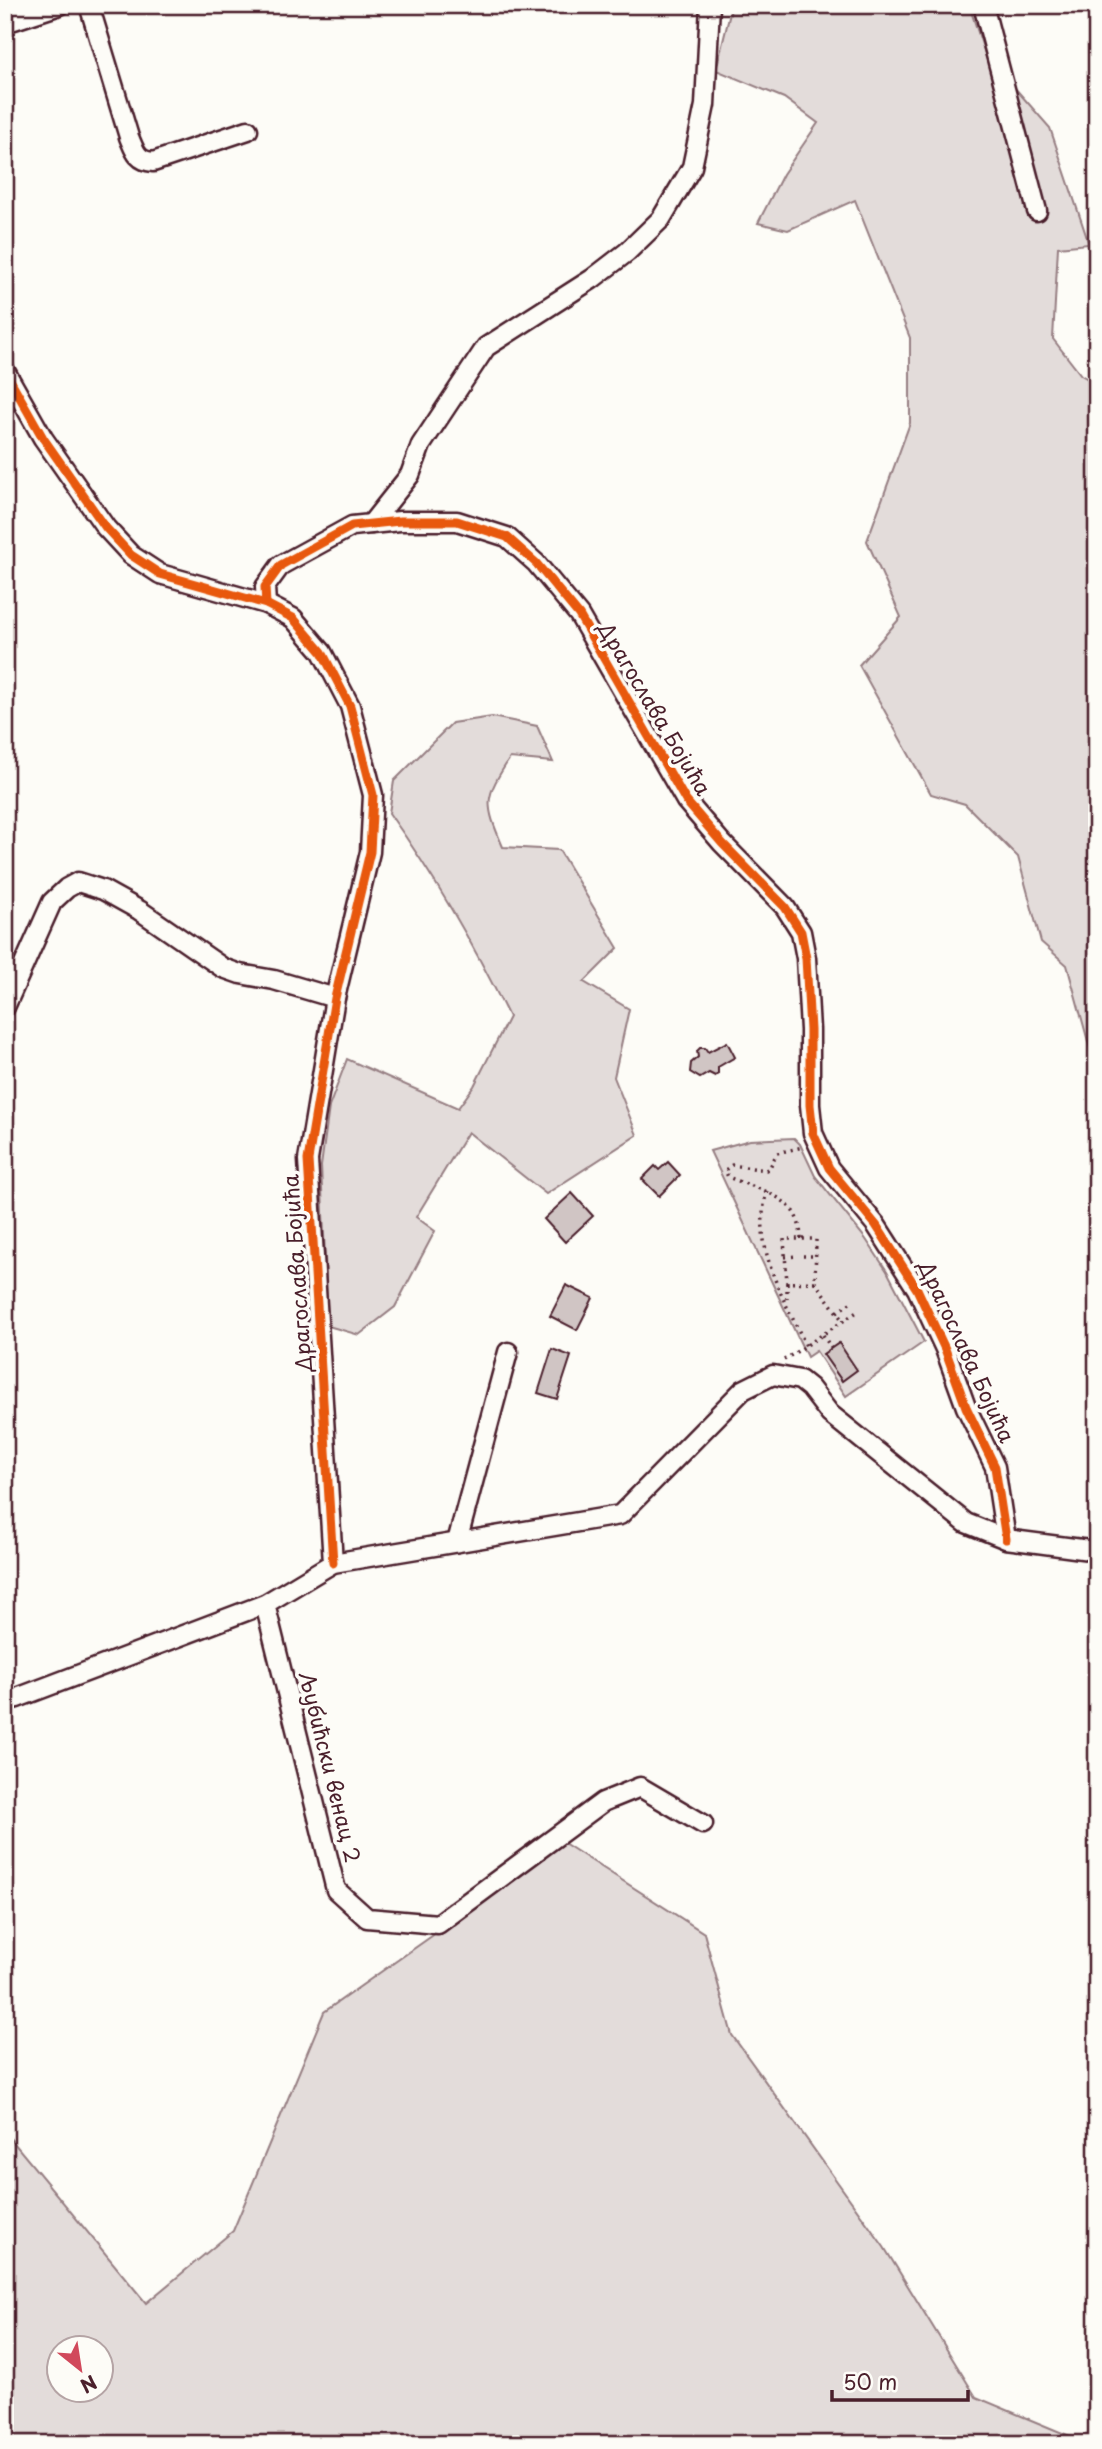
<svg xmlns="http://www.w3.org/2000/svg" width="1102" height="2449" viewBox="0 0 1102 2449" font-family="'Playpen Sans',sans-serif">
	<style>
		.green { fill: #e3dcda; stroke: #967e82; stroke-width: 2; fill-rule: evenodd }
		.building { fill: #d0c5c4; stroke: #4a1f2b; stroke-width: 2 }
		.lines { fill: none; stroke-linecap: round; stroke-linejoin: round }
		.minor-casing { stroke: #4a1f2b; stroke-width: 23 }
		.path { stroke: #4a1f2b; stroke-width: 3.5; stroke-dasharray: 2 5; stroke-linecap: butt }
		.minor { stroke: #fdfcf7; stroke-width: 18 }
		.cycleway-casing { stroke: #fdfcf7; stroke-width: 13 }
		.cycleway { stroke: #e8590c; stroke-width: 9 }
		.labels { text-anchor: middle; stroke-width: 7; stroke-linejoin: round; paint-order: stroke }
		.street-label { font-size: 21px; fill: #4a1f2b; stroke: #fdfcf7 }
	</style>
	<rect width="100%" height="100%" fill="#fdfcf7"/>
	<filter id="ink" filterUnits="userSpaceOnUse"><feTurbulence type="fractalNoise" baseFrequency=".0143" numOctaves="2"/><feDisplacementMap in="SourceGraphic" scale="14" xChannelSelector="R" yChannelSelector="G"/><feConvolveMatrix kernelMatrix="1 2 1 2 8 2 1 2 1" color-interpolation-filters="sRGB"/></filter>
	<g filter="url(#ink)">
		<g class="green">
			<polygon points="732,5 969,5 989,66 1014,87 1050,128 1089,244 1058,247 1053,339 1081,375 1097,384 1097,1074 1067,965 1041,942 1018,857 965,804 931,794 859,665 901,617 867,541 910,423 910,338 855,200 788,230 758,223 783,174 818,123 784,98 716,70"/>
			<path d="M492,717L537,726L553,762L510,758C484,798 484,803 503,847L559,850L618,948L584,982L629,1009L614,1077L637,1135L546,1194L468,1132L416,1217L435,1231L395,1307L359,1335L328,1326L321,1166L329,1107L347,1059L458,1108L474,1086L509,1017C475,947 434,876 389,813L394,781L452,723Z"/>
			<polygon points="794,1138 800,1144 815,1176 865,1238 887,1271 924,1342 846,1396 816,1351 807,1357 710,1151 750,1140"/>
			<path d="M564,1843L704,1933L732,2035L884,2247L976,2397L1089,2444H5V2132L146,2303L233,2231L324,2012ZM60,2348H102V2390H60Z"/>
		</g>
		<g class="building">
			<polygon points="727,1042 735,1057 718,1067 718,1074 715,1076 709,1073 700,1078 690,1072 691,1063 698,1057 697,1051 700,1048 705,1048 708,1052"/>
			<polygon points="668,1162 680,1175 659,1196 642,1179 655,1166 659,1170"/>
			<polygon points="572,1193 593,1216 565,1242 544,1219"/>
			<polygon points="566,1285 593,1298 577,1330 550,1316"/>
			<polygon points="839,1343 857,1370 842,1381 823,1354"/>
			<polygon points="552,1349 571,1356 557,1399 538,1393"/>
		</g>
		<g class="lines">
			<defs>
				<g id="minor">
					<path d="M89,5L129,137C135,151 137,161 153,162L248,130"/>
					<polyline points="983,5 1037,211"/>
					<polyline points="5,23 60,5"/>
					<polyline points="5,371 43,438 106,528 131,555 160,574 266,604 293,618 322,652 350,706 373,795 370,852 335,998 308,1160 333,1563"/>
					<polyline points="371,524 410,475 421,445 486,347 592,279 627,252 661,219 692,167 705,105 710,5"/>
					<polyline points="266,604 265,587 281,565 352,526 400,521 457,521 507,537 536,563 579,615 686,801 722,843 785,907 801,932 806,958 810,1030 810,1105 813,1133 829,1168 876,1225 917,1289 945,1349 966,1407 995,1467 1006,1539"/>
					<polyline points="5,1007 52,902 67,888 78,882 103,890 139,910 223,968 240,974 274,980 335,998"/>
					<polyline points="457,1542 508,1352"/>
					<polyline points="265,1604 336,1890 367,1918 438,1924 603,1802 640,1787 703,1824"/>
					<polyline points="5,1701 17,1698 265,1604 333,1563 620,1515 743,1390 773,1375 800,1380 810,1388 830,1414 966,1523 1006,1539 1097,1551"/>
				</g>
			</defs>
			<use href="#minor" class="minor-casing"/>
			<g class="path">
				<path d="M767,1191C751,1248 783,1296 806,1346"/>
				<path d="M801,1239C800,1195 761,1191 728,1177L725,1170L732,1165L766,1170L770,1167L777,1153L803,1147"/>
				<polyline points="803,1256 816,1256"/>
				<polyline points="785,1257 797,1256"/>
				<polyline points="815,1282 787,1283 784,1239 816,1239 815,1282 843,1321"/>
				<polyline points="787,1283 787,1302"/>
				<polyline points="837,1312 853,1301"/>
				<polyline points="823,1335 831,1348"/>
				<polyline points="784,1360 860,1310"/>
			</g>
			<use href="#minor" class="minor"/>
			<defs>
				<g id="cycleway">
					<polyline points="5,371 43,438 106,528 131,555 160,574 266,604 293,618 322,652 350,706 373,795 370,852 335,998 308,1160 333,1563"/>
					<polyline points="266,604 265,587 281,565 352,526 400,521 457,521 507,537 536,563 579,615 686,801 722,843 785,907 801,932 806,958 810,1030 810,1105 813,1133 829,1168 876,1225 917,1289 945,1349 966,1407 995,1467 1006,1539"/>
				</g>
			</defs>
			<use href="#cycleway" class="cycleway-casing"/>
			<use href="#cycleway" class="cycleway"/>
		</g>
	</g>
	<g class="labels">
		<g class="street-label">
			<text transform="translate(654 709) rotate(59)" y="7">Драгослава Бојића</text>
			<text transform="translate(298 1273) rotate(-94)" y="7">Драгослава Бојића</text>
			<text transform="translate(966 1352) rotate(65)" y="7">Драгослава Бојића</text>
			<text transform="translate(329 1767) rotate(76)" y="7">Љубићски венац 2</text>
		</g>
	</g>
	<rect width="1102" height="2449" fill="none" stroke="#fdfcf7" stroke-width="28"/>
	<rect x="14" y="14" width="1074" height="2421" fill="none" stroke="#4a1f2b" stroke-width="2.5" filter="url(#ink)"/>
	<g transform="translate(80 2369) rotate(150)"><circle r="33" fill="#fdfcf7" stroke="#b5a4a5" stroke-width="2"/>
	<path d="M0-5L12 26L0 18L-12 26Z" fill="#d1495b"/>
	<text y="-10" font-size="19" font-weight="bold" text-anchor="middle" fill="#4a1f2b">N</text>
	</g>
	<path d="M832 2390v10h136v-10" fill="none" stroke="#4a1f2b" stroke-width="3.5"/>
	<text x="843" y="2390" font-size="21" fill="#4a1f2b" stroke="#fdfcf7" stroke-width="5" paint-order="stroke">50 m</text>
</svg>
